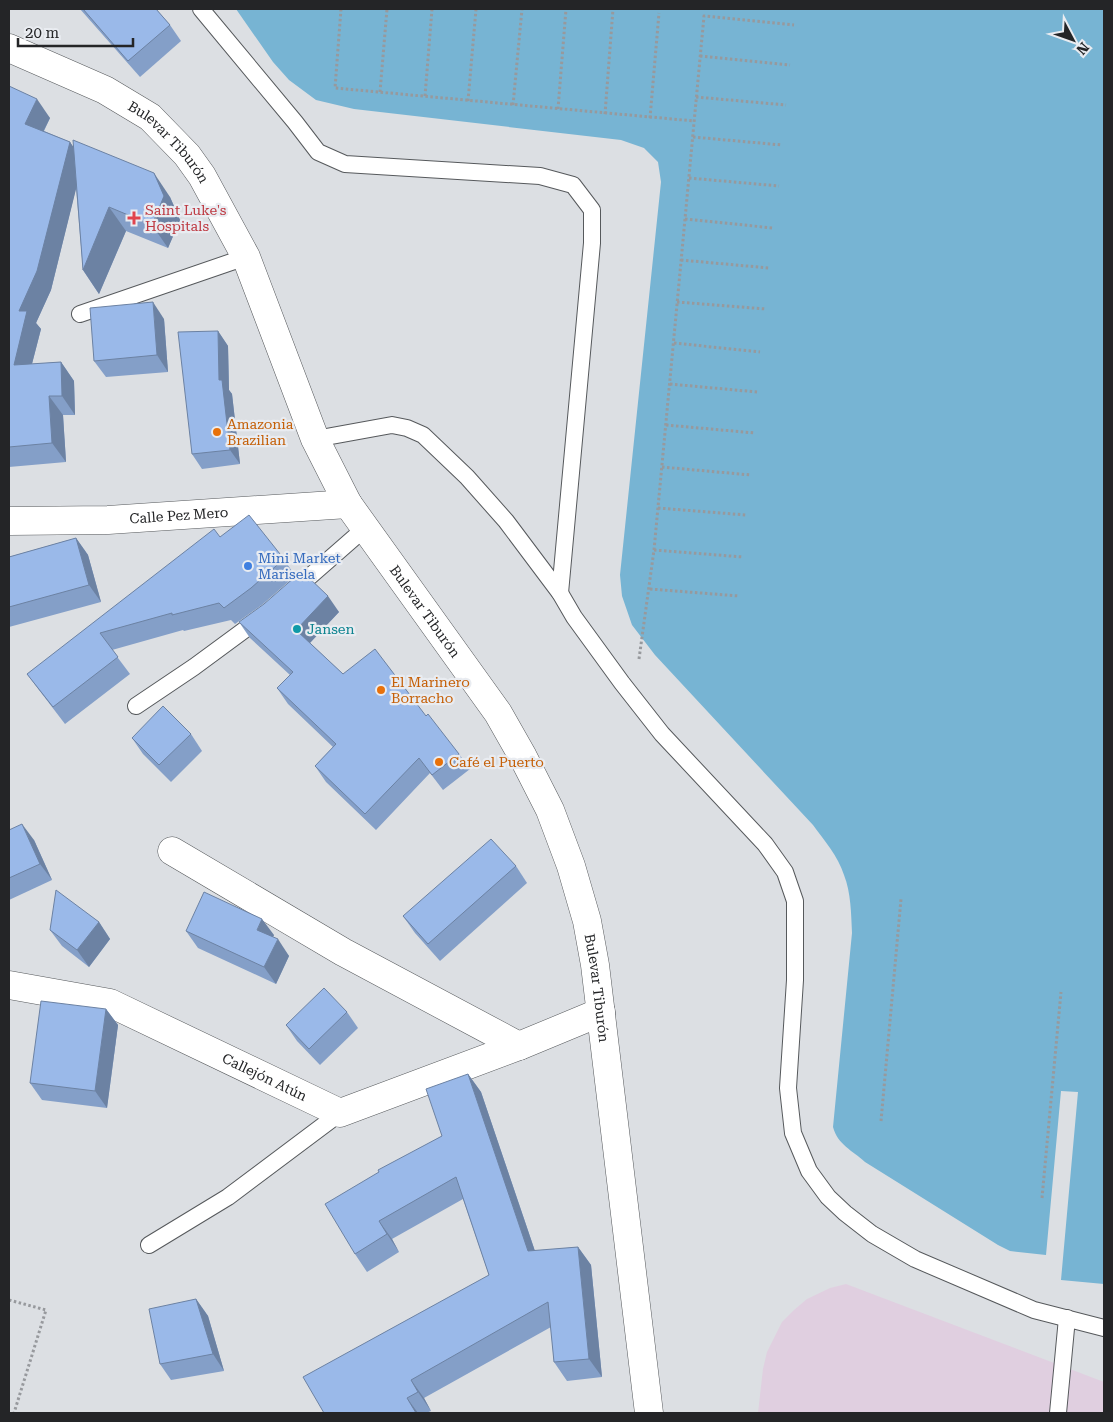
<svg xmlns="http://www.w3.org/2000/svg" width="1113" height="1422" viewBox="0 0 1113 1422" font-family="'Roboto Serif',serif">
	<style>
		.industrial { fill: #e0cfe0 }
		.water { fill: #77b4d3 }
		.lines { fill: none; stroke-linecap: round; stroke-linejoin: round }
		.service-casing { stroke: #56595c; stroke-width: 18 }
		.minor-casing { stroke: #56595c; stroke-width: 29 }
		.path { stroke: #97999d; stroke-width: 3; stroke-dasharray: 2.5 2.5; stroke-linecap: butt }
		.service { stroke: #fff; stroke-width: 16 }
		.minor { stroke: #fff; stroke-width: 28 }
		.wall { fill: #849fc8 }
		.shaded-wall { fill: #6c82a3 }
		.building { fill: #9ab9e9; stroke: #6c82a3 }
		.health-dot { fill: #e0444e; stroke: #e9ecf1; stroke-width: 2 }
		.food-dot { fill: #e8710a; stroke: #e9ecf1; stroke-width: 2 }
		.shop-dot { fill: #3f7fe0; stroke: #e9ecf1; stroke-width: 2 }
		.culture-dot { fill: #0f9aa8; stroke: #e9ecf1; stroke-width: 2 }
		.labels { text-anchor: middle; stroke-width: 4.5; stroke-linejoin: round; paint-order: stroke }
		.street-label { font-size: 14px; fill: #242527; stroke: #e9ecf1 }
		.health-label { font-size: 14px; fill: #be3a42; stroke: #e9ecf1; text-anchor: start }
		.food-label { font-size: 14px; fill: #c56008; stroke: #e9ecf1; text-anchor: start }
		.shop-label { font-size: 14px; fill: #366cbe; stroke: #e9ecf1; text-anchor: start }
		.culture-label { font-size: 14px; fill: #0d838f; stroke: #e9ecf1; text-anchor: start }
	</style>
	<rect width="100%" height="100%" fill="#dcdfe3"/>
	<polygon class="industrial" points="846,1284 1104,1382 1104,1413 758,1413 763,1369 767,1352 782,1322 794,1310 807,1299 830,1288"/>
	<path class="water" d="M236,9H1104V1284L1061,1280L1078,1092L1061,1091L1046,1255L1010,1251L998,1245L865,1162C852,1150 838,1145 833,1127L852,933C851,913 851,893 844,875C838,856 824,840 813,825L655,655L632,625L622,596L620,575L661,182L658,162L644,148L621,140L354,109L316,100L289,80L273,62Z"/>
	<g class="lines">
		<defs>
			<g id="service">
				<polyline points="201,9 295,122 318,152 345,164 540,176 573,185 592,210 592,243 560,593"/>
				<polyline points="80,314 246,257"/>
				<polyline points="315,439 392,425 407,428 423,435 467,477 506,521 560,593 574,617 622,683 662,734 765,844 785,872 795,901 795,980 788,1088 793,1133 809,1171 828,1197 845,1213 872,1234 915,1259 1034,1310 1104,1328"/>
				<polyline points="292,592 364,529"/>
				<polyline points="136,706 194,667 262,617"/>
				<polyline points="149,1245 228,1197 340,1113"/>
				<polyline points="1058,1413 1067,1318"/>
			</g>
			<g id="minor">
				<path id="s1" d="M9,48L105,90L150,117L187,155L202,176L246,257L315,439L348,504L498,713L523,757L550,810L571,866L587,921L595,965L649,1413"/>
				<path id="s2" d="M9,521L108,520L348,504"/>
				<polyline points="172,851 343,952 519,1046"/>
				<path id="s3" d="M9,985L110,1003L340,1113L519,1046L601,1012"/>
			</g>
		</defs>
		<use href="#service" class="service-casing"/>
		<use href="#minor" class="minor-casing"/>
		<g class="path">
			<polyline points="341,9 335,88 694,121"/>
			<polyline points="700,56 790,65"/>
			<polyline points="380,92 387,9"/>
			<polyline points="425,96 432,9"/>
			<polyline points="696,97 786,105"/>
			<polyline points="468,101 476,9"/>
			<polyline points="513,105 522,9"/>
			<polyline points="558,109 566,9"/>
			<polyline points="605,114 613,9"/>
			<polyline points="650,118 659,13"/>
			<polyline points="693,137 782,145"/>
			<polyline points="689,178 779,186"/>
			<polyline points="685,219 773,228"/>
			<polyline points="681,260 769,268"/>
			<polyline points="677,302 766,309"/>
			<polyline points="674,343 760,352"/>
			<polyline points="670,384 757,392"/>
			<polyline points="666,425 755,433"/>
			<polyline points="662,467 751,475"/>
			<polyline points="658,508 746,515"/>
			<polyline points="654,550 743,557"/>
			<polyline points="650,589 739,596"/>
			<polyline points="639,659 654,550 704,16 794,25"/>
			<polyline points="881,1121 901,899"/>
			<polyline points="1042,1198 1061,992"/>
			<polyline points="9,1300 46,1310 14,1413"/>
		</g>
		<use href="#service" class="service"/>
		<use href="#minor" class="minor"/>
	</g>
	<g class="wall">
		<polygon points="80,9 156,9 170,25 181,41 140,77"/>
		<polygon points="9,86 50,118 44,131 70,142 73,147 170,197 180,220 168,248 126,231 99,294 83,270 76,188 51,290 36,323 41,329 32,364 61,362 74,381 75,415 63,415 66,462 9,467"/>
		<polygon points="164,319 168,372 106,377 94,361"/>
		<polygon points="218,331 228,346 229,390 232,394 240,464 202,469 192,454"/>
		<polygon points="220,537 284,559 295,576 263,604 235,624 231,620 184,631 183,630 112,650 130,674 65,724 39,690 27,674"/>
		<polygon points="76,538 88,555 101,602 9,627 9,557"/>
		<polygon points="300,580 339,612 310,643 343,674 426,716 459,754 470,769 443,790 430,773 376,830 326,782 315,766 333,747 288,704 277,688 290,675 250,638 239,622"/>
		<polygon points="191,734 202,751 171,782 143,754 132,738"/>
		<polygon points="9,830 34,840 52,880 9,900"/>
		<polygon points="516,866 527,883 440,961 415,933 403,916"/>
		<polygon points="99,922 110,939 89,967 62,946 50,930"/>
		<polygon points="186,931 274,935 273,937 289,956 276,984 198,948"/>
		<polygon points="106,1009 118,1025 107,1108 42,1100 30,1083"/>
		<polygon points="347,1012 358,1028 320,1065 297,1041 286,1025"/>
		<polygon points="468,1074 481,1092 535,1251 578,1247 591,1265 602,1377 567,1381 554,1362 551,1327 424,1398 431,1411 426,1413 324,1413 489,1275 463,1199 392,1239 399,1252 367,1272 355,1254 379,1172 442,1136"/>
		<polygon points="196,1299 208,1316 224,1371 171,1380 160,1364"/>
	</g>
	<g class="shaded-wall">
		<polygon points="37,99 50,118 38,142 25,124"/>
		<polygon points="70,142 83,161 51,290 36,323 41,329 27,383 14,365 19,311"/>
		<polygon points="154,173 170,197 180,220 168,248 152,225"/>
		<polygon points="109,207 126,231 99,294 83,270"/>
		<polygon points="153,302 164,319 168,372 157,355"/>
		<polygon points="218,331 228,346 229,390 232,394 240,464 230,450 219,380"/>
		<polygon points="61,362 74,381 75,415 62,396"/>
		<polygon points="49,396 63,415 66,462 52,443"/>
		<polygon points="76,538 88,555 101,602 89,585"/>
		<polygon points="328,596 339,612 307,646 296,630"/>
		<polygon points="22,824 34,840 52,880 40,864"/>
		<polygon points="262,919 274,935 268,946 257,930"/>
		<polygon points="99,922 110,939 89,967 77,950"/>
		<polygon points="278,939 289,956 276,984 264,967"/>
		<polygon points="106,1009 118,1025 107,1108 95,1091"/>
		<polygon points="468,1074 481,1092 541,1269 528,1251"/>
		<polygon points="379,1221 392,1239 399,1252 387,1234"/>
		<polygon points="578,1247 591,1265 602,1377 589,1359"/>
		<polygon points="196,1299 208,1316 224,1371 213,1354"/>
		<polygon points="411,1380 424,1398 431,1411 418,1392"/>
		<polygon points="407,1398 418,1413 416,1413"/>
	</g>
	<g class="building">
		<polygon points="83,9 156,9 170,25 128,61"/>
		<polygon points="9,86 37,99 25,124 70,142 37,271 19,311 27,311 14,365 61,362 62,396 49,396 52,443 9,447"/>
		<polygon points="73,140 154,173 164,196 152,225 109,207 83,270"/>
		<polygon points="153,302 157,355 94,361 90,308"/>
		<polygon points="218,331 219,380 222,380 230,450 192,454 178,332"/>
		<polygon points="249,515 284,559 251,588 224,608 219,603 172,615 172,613 100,633 118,657 53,707 27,674 214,529 220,537"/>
		<polygon points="76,538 89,585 9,607 9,557"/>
		<polygon points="305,574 328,596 296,630 343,674 375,649 426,716 428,714 459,754 432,775 419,758 365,814 315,766 336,744 277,688 293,672 239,622 264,604 296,576 300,580"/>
		<polygon points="163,706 191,734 159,765 132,738"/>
		<polygon points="22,824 40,864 9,878 9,830"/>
		<polygon points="491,839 516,866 428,944 403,916"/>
		<polygon points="56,890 99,922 77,950 50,930"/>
		<polygon points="204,892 262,919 257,930 278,939 264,967 186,931"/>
		<polygon points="324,988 347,1012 309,1049 286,1025"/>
		<polygon points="41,1001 106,1009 95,1091 30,1083"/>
		<polygon points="468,1074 528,1251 578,1247 589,1359 554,1362 548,1302 411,1380 418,1392 407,1398 416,1413 324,1413 303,1377 489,1275 456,1177 379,1221 387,1234 355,1254 325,1204 379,1172 378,1170 442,1136 426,1089"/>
		<polygon points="196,1299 213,1354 160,1364 149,1309"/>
	</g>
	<path class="health-dot" d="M131.5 210.5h5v5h5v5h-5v5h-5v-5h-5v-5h5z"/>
	<g class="food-dot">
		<circle cx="217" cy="432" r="5"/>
		<circle cx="381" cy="690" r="5"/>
		<circle cx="439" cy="762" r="5"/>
	</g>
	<circle class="shop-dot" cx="248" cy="566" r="5"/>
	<circle class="culture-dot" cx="297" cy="629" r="5"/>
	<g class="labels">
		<g class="street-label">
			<text dy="5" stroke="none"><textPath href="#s1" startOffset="188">Bulevar Tiburón</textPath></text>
			<text dy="5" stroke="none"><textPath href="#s2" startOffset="170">Calle Pez Mero</textPath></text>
			<text dy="5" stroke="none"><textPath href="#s1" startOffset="728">Bulevar Tiburón</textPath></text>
			<text dy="5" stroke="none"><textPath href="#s1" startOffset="1148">Bulevar Tiburón</textPath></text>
			<text dy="5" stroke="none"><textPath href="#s3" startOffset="274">Callejón Atún</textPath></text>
		</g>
		<g class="health-label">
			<text x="145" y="215">Saint Luke's<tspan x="145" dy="16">Hospitals</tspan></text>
		</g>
		<g class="food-label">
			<text x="227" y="429">Amazonia<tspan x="227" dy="16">Brazilian</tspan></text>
			<text x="391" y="687">El Marinero<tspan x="391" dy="16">Borracho</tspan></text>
			<text x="449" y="767">Café el Puerto</text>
		</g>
		<g class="shop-label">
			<text x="258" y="563">Mini Market<tspan x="258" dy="16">Marisela</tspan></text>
		</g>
		<g class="culture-label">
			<text x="307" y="634">Jansen</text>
		</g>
	</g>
	<rect width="1113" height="1422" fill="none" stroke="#242527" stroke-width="20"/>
	<g transform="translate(1073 40) rotate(131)" stroke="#e9ecf1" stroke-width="4" paint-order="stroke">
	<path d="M0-4L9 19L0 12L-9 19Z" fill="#242527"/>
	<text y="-8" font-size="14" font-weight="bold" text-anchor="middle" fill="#242527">N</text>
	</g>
	<path d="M18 38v8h115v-8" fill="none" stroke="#242527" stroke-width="2.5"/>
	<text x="25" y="38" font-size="15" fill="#242527" stroke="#e9ecf1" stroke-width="4" paint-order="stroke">20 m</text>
</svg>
